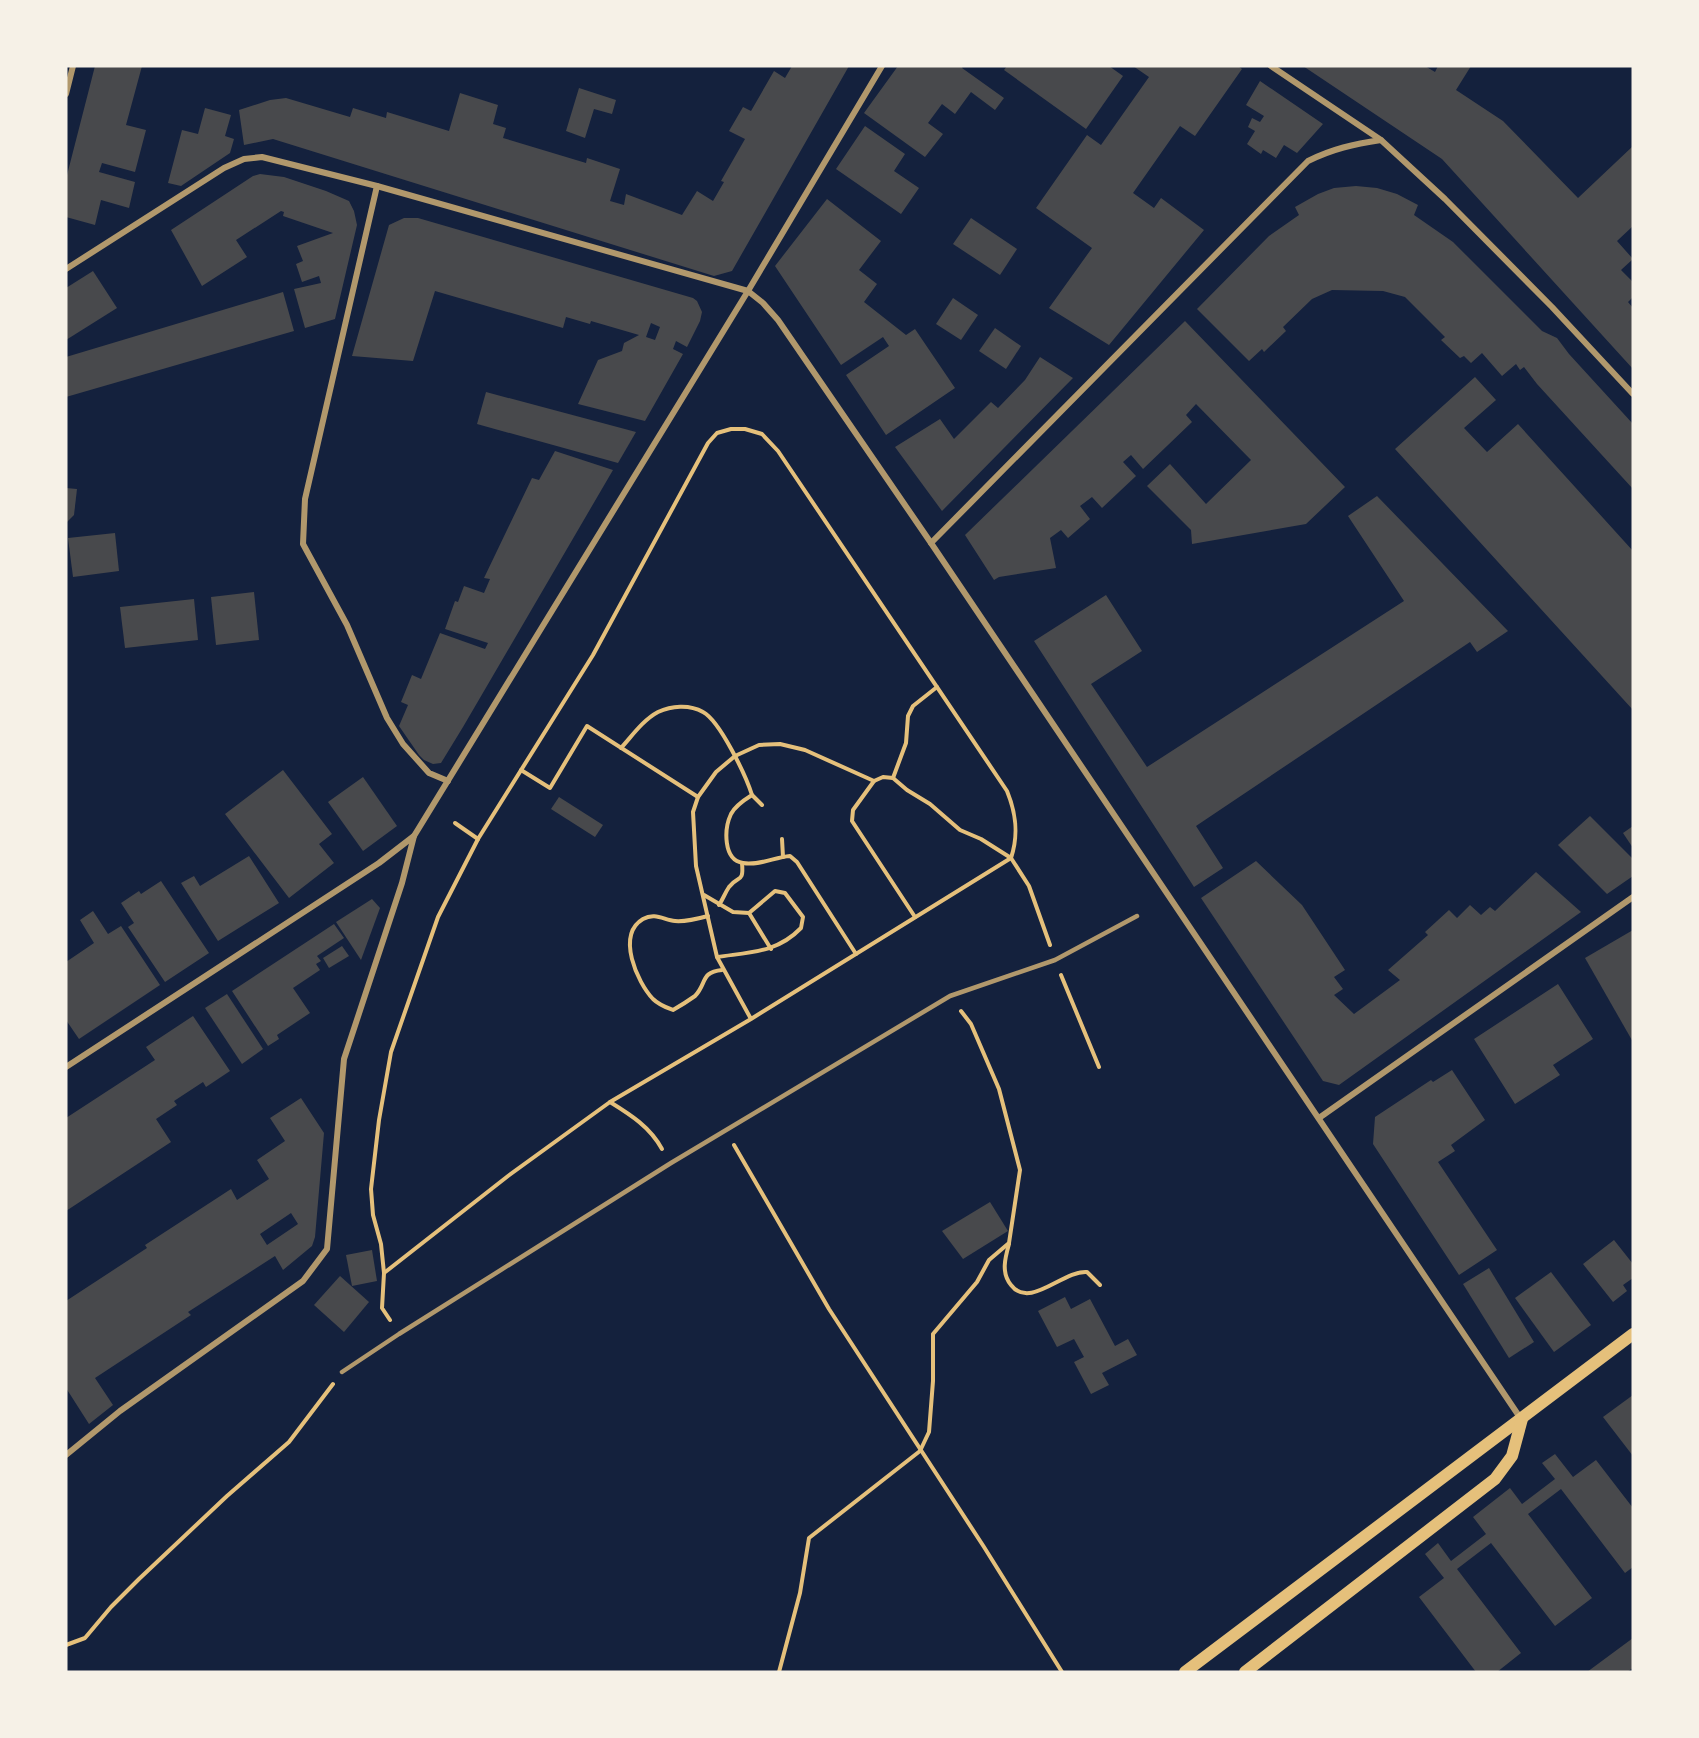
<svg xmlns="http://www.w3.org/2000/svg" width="1699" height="1738" viewBox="0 0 1699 1738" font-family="Quicksand,sans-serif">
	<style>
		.building { fill: #48494c; fill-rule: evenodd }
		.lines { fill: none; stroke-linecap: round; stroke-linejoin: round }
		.path { stroke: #e5c07b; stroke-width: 4 }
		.service { stroke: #b1986c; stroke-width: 4.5 }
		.minor { stroke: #b1986c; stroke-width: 6 }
		.secondary { stroke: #e5c07b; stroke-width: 12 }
	</style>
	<rect width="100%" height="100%" fill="#14213d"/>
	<g class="building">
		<polygon points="95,66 142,66 126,125 146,130 135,172 102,163 99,172 135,182 129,208 101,200 95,225 66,217 66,179"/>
		<polygon points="792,66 849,66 732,271 714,276 273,139 244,145 239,110 270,100 286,98 350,117 353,108 386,118 387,112 449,131 460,93 498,105 493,124 506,128 503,138 586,163 587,158 620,169 610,201 624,205 626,194 682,215 697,191 713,201 724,182 721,181 745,139 729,131 743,107 751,111 774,71 785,78"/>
		<polygon points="898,66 963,66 962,68 1004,98 995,110 971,92 955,114 942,104 928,123 943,134 925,157 864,113"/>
		<polygon points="1007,66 1109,66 1123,76 1086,129 1004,70"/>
		<polygon points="1133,66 1238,66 1242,69 1195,136 1180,126 1133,193 1154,208 1161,198 1204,230 1109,345 1049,308 1092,248 1036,208 1087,135 1101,145 1149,77"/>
		<polygon points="1303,66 1425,66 1435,72 1438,66 1471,66 1456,90 1503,121 1578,198 1633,146 1633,226 1617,241 1633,259 1621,270 1633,282 1633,297 1628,302 1633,308 1633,369 1442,159"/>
		<polygon points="1260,81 1323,124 1297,153 1284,145 1276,158 1263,150 1261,154 1247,144 1255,131 1248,127 1252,118 1260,122 1264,116 1246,105"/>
		<polygon points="579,88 616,100 612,114 594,109 585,138 566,131"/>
		<polygon points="205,108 231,115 225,136 234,139 230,153 181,186 168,183 182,130 198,134"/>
		<polygon points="865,126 905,154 894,171 919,188 901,214 836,169"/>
		<polygon points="260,174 284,177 326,191 349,201 354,211 357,225 335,319 305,328 294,289 321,283 319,276 302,282 296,264 303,261 297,246 333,233 283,216 284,212 281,211 236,240 247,257 202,286 171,230 253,176"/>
		<polygon points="1356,186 1377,188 1397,194 1418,205 1414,215 1453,242 1542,331 1557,338 1569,354 1633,424 1633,489 1537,384 1524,367 1520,370 1516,364 1502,376 1482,353 1471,363 1464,356 1460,358 1441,340 1445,337 1405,297 1383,291 1332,290 1312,299 1283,327 1286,331 1264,352 1262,349 1249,361 1197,309 1269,236 1299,215 1295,207 1318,194 1334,188"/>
		<polygon points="827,199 881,241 859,270 877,284 864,302 906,335 915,329 955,388 886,435 846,375 889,346 883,337 841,365 775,266"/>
		<path d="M404,218H418L693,298L697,301L702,312L700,321L687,347L676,341L673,349L683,354L645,421L578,404L598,360L622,351L624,343L639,335L591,321L590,324L566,317L563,328L435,291L413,361L352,356L389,225ZM651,323L660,327L655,340L646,337Z"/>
		<polygon points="971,218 1017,249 1000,275 953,244"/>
		<polygon points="93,271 117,308 66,340 66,288"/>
		<polygon points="283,292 294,331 66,397 66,357"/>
		<polygon points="953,298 978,315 961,340 936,324"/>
		<polygon points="1185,321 1345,487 1306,524 1192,544 1191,530 1147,486 1170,464 1206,504 1251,460 1196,404 1186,415 1192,422 1143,469 1131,455 1123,462 1136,476 1102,508 1092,497 1080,506 1090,519 1068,538 1061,530 1050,538 1056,568 999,577 994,580 965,535"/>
		<polygon points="995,328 1021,346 1006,369 979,351"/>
		<polygon points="1040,357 1073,378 942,511 895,447 940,419 954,439 991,402 998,408 1025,380"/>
		<polygon points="1475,377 1496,400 1464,428 1487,452 1518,424 1633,551 1633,710 1395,449"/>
		<polygon points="486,392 636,432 618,463 477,424"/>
		<polygon points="555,451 613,470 463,727 441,763 433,764 424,760 419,755 399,726 408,705 401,702 412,675 421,679 440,633 485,649 488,643 445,629 455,601 458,602 464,586 484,593 490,579 484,578 532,478 539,480"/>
		<polygon points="66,488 77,489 74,515 66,523"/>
		<polygon points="1377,496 1508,631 1477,652 1470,642 1196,826 1223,868 1194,887 1034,641 1106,595 1142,651 1091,684 1147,767 1404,601 1348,516"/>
		<polygon points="115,533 119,571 73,577 68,538"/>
		<polygon points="254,592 259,640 216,645 211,597"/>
		<polygon points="194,599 198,640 125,648 120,607"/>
		<polygon points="283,770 332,834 319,844 334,863 289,898 225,814"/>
		<polygon points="363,777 397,826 363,851 328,802"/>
		<polygon points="559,797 603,825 595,837 551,809"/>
		<polygon points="1590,816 1633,859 1633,876 1607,894 1558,845"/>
		<polygon points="1633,826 1633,848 1623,833"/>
		<polygon points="249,856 279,903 218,941 181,883 194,876 200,886"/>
		<polygon points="1256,861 1302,905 1345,970 1334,977 1343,989 1334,995 1354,1014 1400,980 1388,970 1428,935 1425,932 1449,910 1457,918 1470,905 1481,915 1490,907 1495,911 1536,872 1581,912 1339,1085 1323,1081 1201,898"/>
		<polygon points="161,881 209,953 165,982 128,927 134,923 121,903 139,891 141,894"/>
		<polygon points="372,899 380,908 361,960 336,922"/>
		<polygon points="93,911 108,934 121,926 160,985 79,1039 66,1020 66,962 94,943 80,920"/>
		<polygon points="334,924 344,938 317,956 321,961 316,964 320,970 293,988 310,1013 277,1035 279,1039 268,1046 232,991"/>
		<polygon points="1633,930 1633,1042 1585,958"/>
		<polygon points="342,946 349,956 329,968 323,958"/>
		<polygon points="1558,984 1593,1039 1553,1065 1560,1075 1515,1104 1474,1039"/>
		<polygon points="227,994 263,1049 242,1064 205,1008"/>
		<polygon points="193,1016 230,1071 206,1087 203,1082 174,1101 177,1105 156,1119 171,1142 66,1211 66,1118 155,1060 146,1047"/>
		<polygon points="1452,1070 1485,1120 1451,1145 1455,1151 1438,1162 1497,1250 1459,1275 1373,1144 1375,1117 1431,1080 1433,1082"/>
		<path d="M301,1098L324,1133L315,1237L312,1246L283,1270L275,1256L188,1312L191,1315L95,1378L113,1405L89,1424L66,1388V1301L147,1248L145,1245L231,1189L237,1200L269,1179L257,1160L285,1141L270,1118ZM291,1213L298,1224L267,1245L260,1234Z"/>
		<polygon points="990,1202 1008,1231 963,1259 942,1231"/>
		<polygon points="1614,1240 1633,1264 1633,1278 1623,1285 1627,1291 1613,1302 1583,1264"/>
		<polygon points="372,1250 377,1281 352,1286 346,1255"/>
		<polygon points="1489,1268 1534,1342 1509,1358 1463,1284"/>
		<polygon points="1551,1272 1591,1325 1554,1352 1515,1298"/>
		<polygon points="340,1276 369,1302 344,1332 314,1305"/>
		<polygon points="1065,1297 1071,1309 1090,1299 1115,1346 1128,1339 1137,1355 1102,1373 1109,1385 1091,1394 1074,1362 1084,1357 1074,1339 1057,1347 1038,1311"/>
		<polygon points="1633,1395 1633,1456 1603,1417"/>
		<polygon points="1555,1454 1573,1477 1596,1460 1633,1508 1633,1567 1625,1573 1561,1489 1528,1514 1592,1598 1555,1626 1491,1543 1457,1569 1521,1653 1497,1672 1476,1672 1419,1597 1444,1578 1425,1554 1438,1543 1451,1561 1486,1534 1473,1517 1510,1488 1522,1504 1555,1479 1542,1463"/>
		<polygon points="1633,1638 1633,1668 1627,1672 1587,1672"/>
	</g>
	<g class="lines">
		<g class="path">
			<path d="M621,748C632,736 643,720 658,712C671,706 689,704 703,712C720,721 746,776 752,795C744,800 735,806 731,814C724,829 723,860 743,863C759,866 775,857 790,856L797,862L856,954"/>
			<polyline points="521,770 550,788 587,726 698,797"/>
			<polyline points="893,778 906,743 908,716 913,706 937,687"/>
			<polyline points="874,781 853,810 852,821 915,917"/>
			<polyline points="752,795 762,805"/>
			<polyline points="455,823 478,839"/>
			<polyline points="782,839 783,857"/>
			<path d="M704,895L733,912L749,913L775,891L785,893L803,917L801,928C777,953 750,952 717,957"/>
			<path d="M719,905C723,899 725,893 729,887C738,875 744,884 742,863"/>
			<polyline points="749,913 771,949"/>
			<path d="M708,916C697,919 686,922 675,921C664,920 655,912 643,919C616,935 637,982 653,999C659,1005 665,1007 673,1010C680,1006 688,1001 695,996C707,984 700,972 722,970"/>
			<polyline points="1061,975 1099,1067"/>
			<path d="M610,1102C631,1115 650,1127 662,1149"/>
			<polyline points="734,1145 829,1309 984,1547 1062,1672"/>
			<path d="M1009,1244C1005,1258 1001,1273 1011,1285C1030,1310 1063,1270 1087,1272L1100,1285"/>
			<polyline points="384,1273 508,1176 610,1102 751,1019 1011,858 981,839 960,830 930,804 907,790 893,778 883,777 874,781 805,750 780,744 759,745 735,756 716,772 698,797 693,812 696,866 717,957 751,1019"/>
			<path d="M390,1320L382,1308L384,1273L381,1244L373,1215L371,1189L379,1120L391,1052L438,917L478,839L593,655L708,443L717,433L731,429H745L762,434L778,451L1007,791C1016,813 1019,834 1011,858L1029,886L1050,945"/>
			<polyline points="66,1645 85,1638 111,1607 139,1579 227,1496 289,1442 333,1384"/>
			<polyline points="779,1672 800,1593 809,1538 920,1451 929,1432 933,1381 933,1334 977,1282 989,1260 1009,1243 1020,1170 999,1089 971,1024 961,1011"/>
		</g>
		<polyline class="service" points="342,1372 399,1334 671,1163 950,996 1055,960 1137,916"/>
		<g class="minor">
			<polyline points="1271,66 1381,140 1445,199 1552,307 1633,394"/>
			<polyline points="66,94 73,66"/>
			<polyline points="377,186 305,499 303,544 347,625 387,718 403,744 429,773 448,781"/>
			<polyline points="66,269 224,168 244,159 262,157 377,186 748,291 763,303 778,320 931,543 1521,1419"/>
			<path d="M931,543L1308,161C1332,149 1354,144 1381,140"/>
			<polyline points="66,1067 379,863 414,836 748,291 882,66"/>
			<polyline points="1319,1118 1633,897"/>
			<polyline points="66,1455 120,1411 303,1281 327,1249 344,1059 402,883 414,836"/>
		</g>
		<g class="secondary">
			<polyline points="1185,1672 1633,1334"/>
			<polyline points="1245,1672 1495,1479 1512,1456 1522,1419"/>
		</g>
	</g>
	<rect width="1699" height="1738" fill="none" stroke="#f6f1e7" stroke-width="135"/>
</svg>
